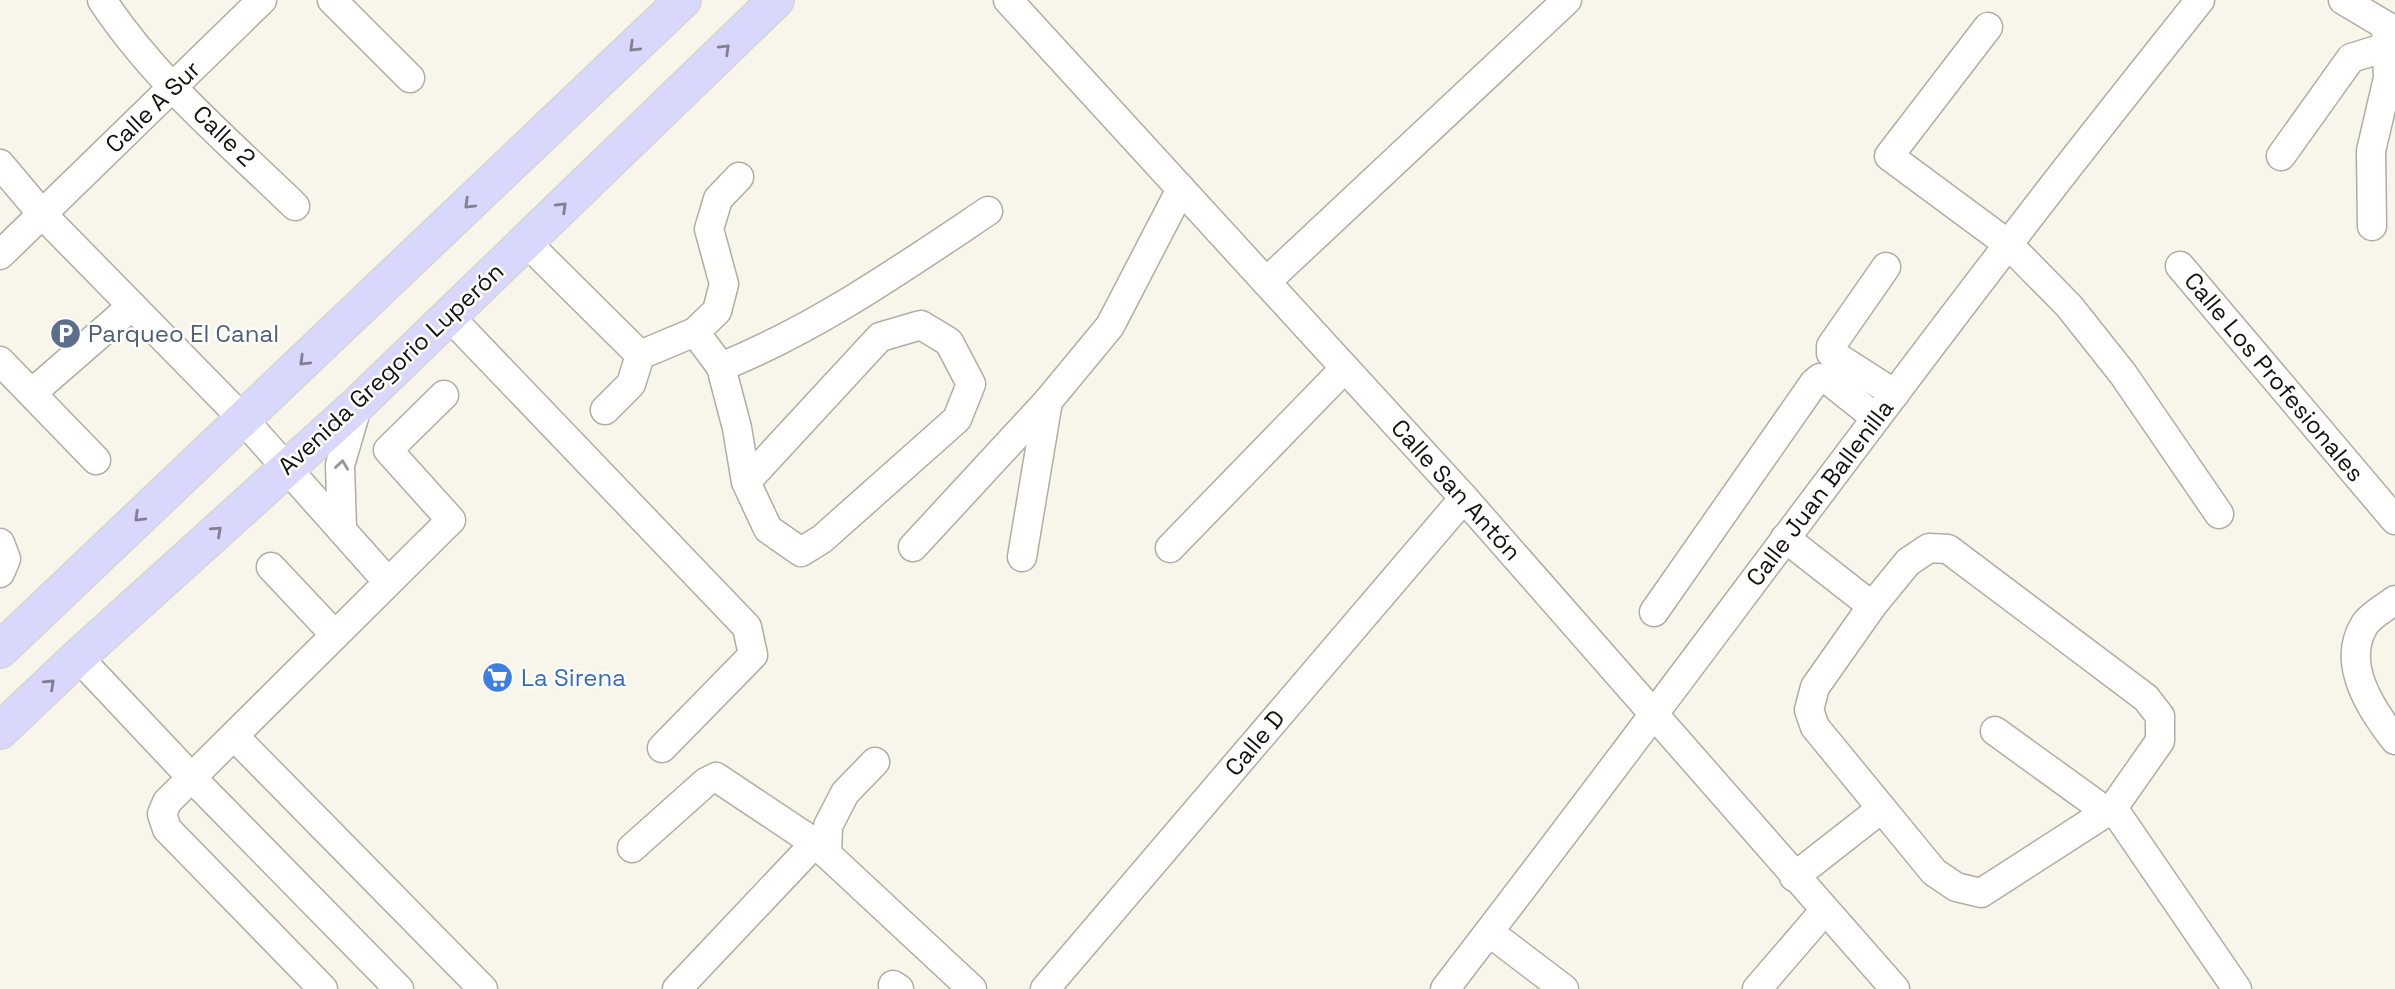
<svg xmlns="http://www.w3.org/2000/svg" width="2395" height="989" viewBox="0 0 2395 989" font-family="'Space Grotesk',sans-serif">
	<style>
		.lines { fill: none; stroke-linecap: round; stroke-linejoin: round }
		.minor-casing { stroke: #b0ada3; stroke-width: 31 }
		.major-casing { stroke: #d5d5d4; stroke-width: 38 }
		.minor { stroke: #fff; stroke-width: 28 }
		.major { stroke: #dad7fc; stroke-width: 35 }
		.oneway { stroke: #817f91 }
		.oneway2 { stroke: #959593 }
		.labels { text-anchor: middle; stroke-width: 5; stroke-linejoin: round; paint-order: stroke }
		.street-label { font-size: 24px; fill: #14130f; stroke: #fff }
		.service-label { font-size: 24px; fill: #4e5e75; stroke: #fff; text-anchor: start }
		.shop-label { font-size: 24px; fill: #366cbe; stroke: #fff; text-anchor: start }
	</style>
	<rect width="100%" height="100%" fill="#f8f5ea"/>
	<g class="lines">
		<defs>
			<g id="minor">
				<path d="M102,0C153,78 228,141 295,206"/>
				<polyline points="332,0 410,78"/>
				<polyline points="1008,0 1464,498 1895,989"/>
				<polyline points="2343,0 2395,31"/>
				<polyline points="1988,27 1889,156 2008,244 2069,306 2123,374 2219,514"/>
				<polyline points="2281,156 2351,58 2387,47"/>
				<polyline points="0,164 43,215 243,419 388,582"/>
				<polyline points="2372,226 2371,151 2388,78 2386,26"/>
				<polyline points="526,242 640,355 631,384 605,410"/>
				<polyline points="0,255 262,0"/>
				<polyline points="2180,266 2395,520"/>
				<polyline points="1886,267 1831,346 1831,353 1895,394"/>
				<polyline points="1266,282 1567,0"/>
				<polyline points="449,316 747,627 753,655 662,748"/>
				<path d="M695,332L721,367C817,328 903,268 988,211"/>
				<polyline points="640,355 695,332 717,311 724,284 709,229 718,199 739,177"/>
				<polyline points="0,361 96,460"/>
				<polyline points="721,367 737,428 746,482 768,529 801,552 822,539 957,419 971,384 949,342 921,325 880,337 746,482"/>
				<polyline points="32,393 132,306"/>
				<polyline points="342,528 340,465 358,404"/>
				<polyline points="1785,538 1872,606"/>
				<polyline points="0,543 6,559 0,573"/>
				<polyline points="913,547 1048,401 1110,326 1181,189"/>
				<polyline points="1170,548 1345,368"/>
				<polygon points="1929,548 1948,549 2146,698 2160,716 2160,741 2113,808 1981,893 1956,887 1934,872 1815,727 1809,710 1815,687 1872,606 1908,562"/>
				<polyline points="1022,557 1048,401"/>
				<polyline points="271,567 335,635"/>
				<path d="M2395,600C2386,607 2371,615 2365,624C2340,663 2371,709 2395,740"/>
				<polyline points="1654,612 1814,383 1820,378 1827,379 1876,418"/>
				<polyline points="78,657 192,778 399,989"/>
				<polyline points="1995,731 2107,812"/>
				<polyline points="234,736 483,989"/>
				<polyline points="2113,808 2237,989"/>
				<polyline points="632,848 706,782 716,777 815,843 972,989"/>
				<polyline points="827,854 828,826 845,793 875,762"/>
				<polyline points="1794,877 1881,809"/>
				<polyline points="1489,932 1564,989"/>
				<polyline points="893,985 899,989"/>
				<polyline points="323,989 167,829 162,814 167,802 451,520 388,450 444,395"/>
				<polyline points="677,989 815,843"/>
				<polyline points="1045,989 1464,498"/>
				<path d="M1445,989C1635,743 1818,492 2007,246C2070,163 2135,82 2200,0"/>
				<polyline points="1757,989 1825,910"/>
			</g>
			<g id="major">
				<polyline points="0,650 683,0"/>
				<polyline points="0,731 78,657 358,404 776,0"/>
			</g>
		</defs>
		<use href="#minor" class="minor-casing"/>
		<use href="#major" class="major-casing"/>
		<use href="#minor" class="minor"/>
		<use href="#major" class="major"/>
	</g>
	<defs><path id="oneway-chevron" d="M-2-3.5L2.5 0L-2 3.5" fill="none" stroke-width="1.6" stroke-linecap="round" stroke-linejoin="round" transform="scale(1.75)"/></defs>
	<g class="oneway">
		<use href="#oneway-chevron" transform="translate(634 47) rotate(136)"/>
		<use href="#oneway-chevron" transform="translate(725 49) rotate(-44)"/>
		<use href="#oneway-chevron" transform="translate(469 204) rotate(136)"/>
		<use href="#oneway-chevron" transform="translate(562 207) rotate(-44)"/>
		<use href="#oneway-chevron" transform="translate(304 361) rotate(136)"/>
		<use href="#oneway-chevron" transform="translate(139 517) rotate(136)"/>
		<use href="#oneway-chevron" transform="translate(217 531) rotate(-42)"/>
		<use href="#oneway-chevron" transform="translate(50 684) rotate(-43)"/>
	</g>
	<use class="oneway2" href="#oneway-chevron" transform="translate(342 465) rotate(-82)"/>
	<defs>
		<symbol id="parking-disc" viewBox="-11 -11 22 22"><circle r="9.5" fill="#5c6f8a" stroke="#fff"/><path d="M-3.5-5.5H1a3.5 3.5 0 0 1 0 7H-1V5.5H-3.5ZM-1-3.4V-.6H.8a1.4 1.4 0 0 0 0-2.8Z" fill="#fff"/></symbol>
		<symbol id="supermarket-disc" viewBox="-11 -11 22 22"><circle r="9.5" fill="#3f7fe0" stroke="#fff"/><path d="M-6-5.5h2.5l.6 2H6L4.5 2H-2.5L-4.4-4H-6ZM-1.5 3.2a1.3 1.3 0 1 0 .1 0ZM3 3.2a1.3 1.3 0 1 0 .1 0Z" fill="#fff"/></symbol>
	</defs>
	<g fill-rule="evenodd">
		<use href="#parking-disc" x="48" y="316" width="35" height="35"/>
		<use href="#supermarket-disc" x="480" y="660" width="35" height="35"/>
	</g>
	<g class="labels">
		<g class="street-label">
			<text transform="translate(153 107) rotate(-44)" y="8">Calle A Sur</text>
			<text transform="translate(224 136) rotate(44)" y="8">Calle 2</text>
			<text transform="translate(391 369) rotate(-43)" y="8">Avenida Gregorio Luperón</text>
			<text transform="translate(2274 377) rotate(50)" y="8">Calle Los Profesionales</text>
			<text transform="translate(1456 490) rotate(48)" y="8">Calle San Antón</text>
			<text transform="translate(1820 493) rotate(-53)" y="8">Calle Juan Ballenilla</text>
			<text transform="translate(1255 743) rotate(-50)" y="8">Calle D</text>
		</g>
		<g class="service-label">
			<text x="88" y="342">Parqueo El Canal</text>
		</g>
		<g class="shop-label">
			<text x="521" y="686">La Sirena</text>
		</g>
	</g>
</svg>
